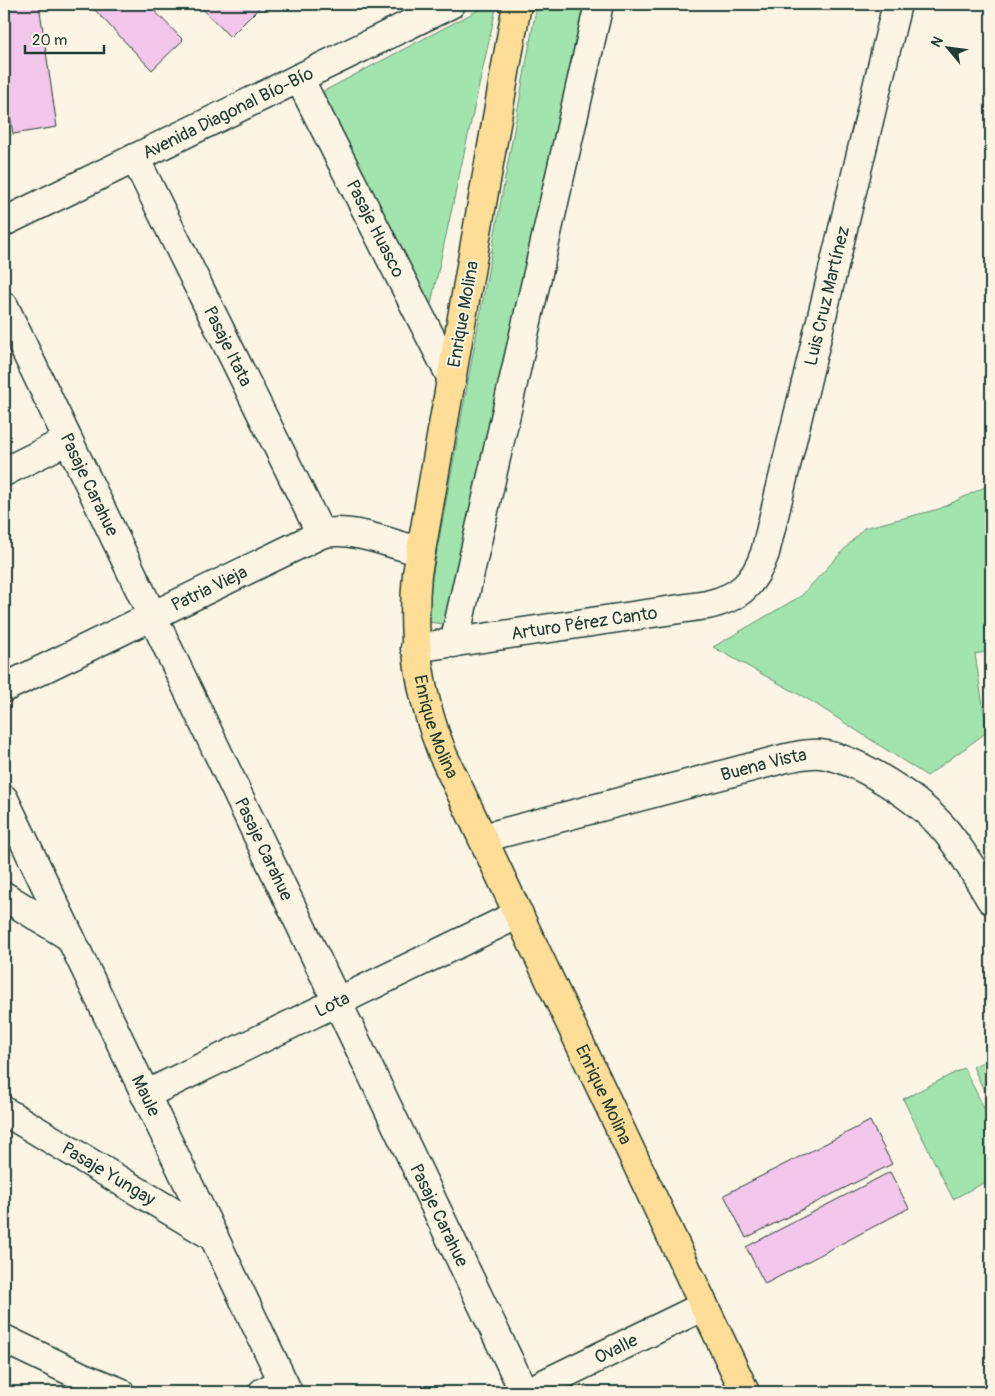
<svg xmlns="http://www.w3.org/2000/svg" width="995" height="1396" viewBox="0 0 995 1396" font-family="Pangolin,sans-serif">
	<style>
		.green { fill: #a2e4ae; stroke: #609071 }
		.building { fill: #f3c6eb; stroke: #1f3d34 }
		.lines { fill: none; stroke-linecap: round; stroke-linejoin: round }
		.minor-casing { stroke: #1f3d34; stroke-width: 31 }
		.major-casing { stroke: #1f3d34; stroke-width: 31 }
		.minor { stroke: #fcf5e5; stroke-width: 28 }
		.major { stroke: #fedd96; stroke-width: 28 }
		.labels { text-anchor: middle; stroke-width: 4; stroke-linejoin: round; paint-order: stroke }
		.street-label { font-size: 18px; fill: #1f3d34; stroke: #fcf5e5 }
	</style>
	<rect width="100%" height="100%" fill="#fcf5e5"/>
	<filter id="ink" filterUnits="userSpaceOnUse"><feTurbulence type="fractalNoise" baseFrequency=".02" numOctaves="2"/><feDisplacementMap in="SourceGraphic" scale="10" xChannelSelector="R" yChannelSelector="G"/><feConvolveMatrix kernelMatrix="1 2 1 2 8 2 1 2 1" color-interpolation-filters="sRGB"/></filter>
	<g filter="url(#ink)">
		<g class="green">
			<polygon points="490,4 497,4 430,308 322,92"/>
			<polygon points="537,4 591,4 451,625 428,622 427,605"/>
			<polygon points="991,484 991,651 975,654 987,732 927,776 811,701 713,647 801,596 864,528 939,509"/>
			<polygon points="991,1058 991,1105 973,1067"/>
			<polygon points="964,1068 991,1122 991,1179 953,1199 903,1099"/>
		</g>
		<g class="building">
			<polygon points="4,4 39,4 57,127 13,134 4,75"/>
			<polygon points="89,4 148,4 183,40 152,70"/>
			<polygon points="198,4 261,4 262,5 230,37"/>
			<polygon points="870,1121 892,1164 746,1238 724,1195"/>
			<polygon points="890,1172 909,1208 765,1284 746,1247"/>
		</g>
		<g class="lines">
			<defs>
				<g id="minor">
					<path id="s1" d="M299,78L452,379"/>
					<path id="s2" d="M135,158L321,534"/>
					<path id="s3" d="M4,222L451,4"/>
					<path id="s4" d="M4,306L524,1392"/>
					<polyline points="4,472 68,440"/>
					<polyline points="454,643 599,4"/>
					<path id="s5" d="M415,648L707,605C739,598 754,584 765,553L897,4"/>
					<path id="s6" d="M4,688L321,534C350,526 392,544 421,552"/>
					<path id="s7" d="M4,799L288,1392"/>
					<path id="s8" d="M483,838L786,758C797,756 809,753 820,754C858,758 921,801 945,830C963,851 977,877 991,900"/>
					<polyline points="4,896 70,937"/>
					<path id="s9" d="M145,1095L519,914"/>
					<path id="s10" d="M4,1111L214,1237"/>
					<polyline points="4,1339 85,1378 120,1392"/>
					<polyline points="263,1392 283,1382"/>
					<path id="s11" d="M527,1392L704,1306"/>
				</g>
				<g id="major">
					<path id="s12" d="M517,4L417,574C411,639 419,695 443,755L745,1392"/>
				</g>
			</defs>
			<use href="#minor" class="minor-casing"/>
			<use href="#major" class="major-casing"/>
			<use href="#minor" class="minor"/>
			<use href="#major" class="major"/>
		</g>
	</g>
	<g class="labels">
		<g class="street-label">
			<text dy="6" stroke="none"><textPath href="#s3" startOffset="249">Avenida Diagonal Bío-Bío</textPath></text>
			<text dy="6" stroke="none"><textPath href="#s1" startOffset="169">Pasaje Huasco</textPath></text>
			<text dy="6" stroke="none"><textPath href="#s5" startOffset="642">Luis Cruz Martínez</textPath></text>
			<text transform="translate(463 314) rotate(-80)" y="6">Enrique Molina</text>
			<text dy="6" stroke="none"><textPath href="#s2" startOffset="210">Pasaje Itata</textPath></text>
			<text dy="6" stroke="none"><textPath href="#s4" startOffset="198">Pasaje Carahue</textPath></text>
			<text dy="6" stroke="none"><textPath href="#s6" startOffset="228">Patria Vieja</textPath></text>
			<text dy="6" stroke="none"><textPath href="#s5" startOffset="171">Arturo Pérez Canto</textPath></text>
			<text dy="6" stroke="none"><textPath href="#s12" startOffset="734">Enrique Molina</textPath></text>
			<text dy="6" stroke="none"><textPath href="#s8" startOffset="290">Buena Vista</textPath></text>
			<text dy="6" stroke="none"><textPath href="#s4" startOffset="602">Pasaje Carahue</textPath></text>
			<text dy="6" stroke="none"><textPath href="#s9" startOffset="208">Lota</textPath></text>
			<text dy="6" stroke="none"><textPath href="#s12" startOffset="1139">Enrique Molina</textPath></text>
			<text dy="6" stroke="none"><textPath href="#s7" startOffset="329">Maule</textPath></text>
			<text dy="6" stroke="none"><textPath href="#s10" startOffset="122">Pasaje Yungay</textPath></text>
			<text dy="6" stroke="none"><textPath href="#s4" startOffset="1008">Pasaje Carahue</textPath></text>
			<text dy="6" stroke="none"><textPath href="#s11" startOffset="99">Ovalle</textPath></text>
		</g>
	</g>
	<rect width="995" height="1396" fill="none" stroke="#fcf5e5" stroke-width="20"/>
	<rect x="10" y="10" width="975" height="1376" fill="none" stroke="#1f3d34" stroke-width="2" filter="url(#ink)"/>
	<g transform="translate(948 48) rotate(299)" stroke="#fcf5e5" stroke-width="4" paint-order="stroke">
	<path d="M0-4L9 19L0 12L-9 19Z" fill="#1f3d34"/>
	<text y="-8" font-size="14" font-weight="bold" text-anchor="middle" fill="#1f3d34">N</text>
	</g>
	<path d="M25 45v8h79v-8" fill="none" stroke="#1f3d34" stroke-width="2.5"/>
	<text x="32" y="45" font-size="15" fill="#1f3d34" stroke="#fcf5e5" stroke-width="4" paint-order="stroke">20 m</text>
</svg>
